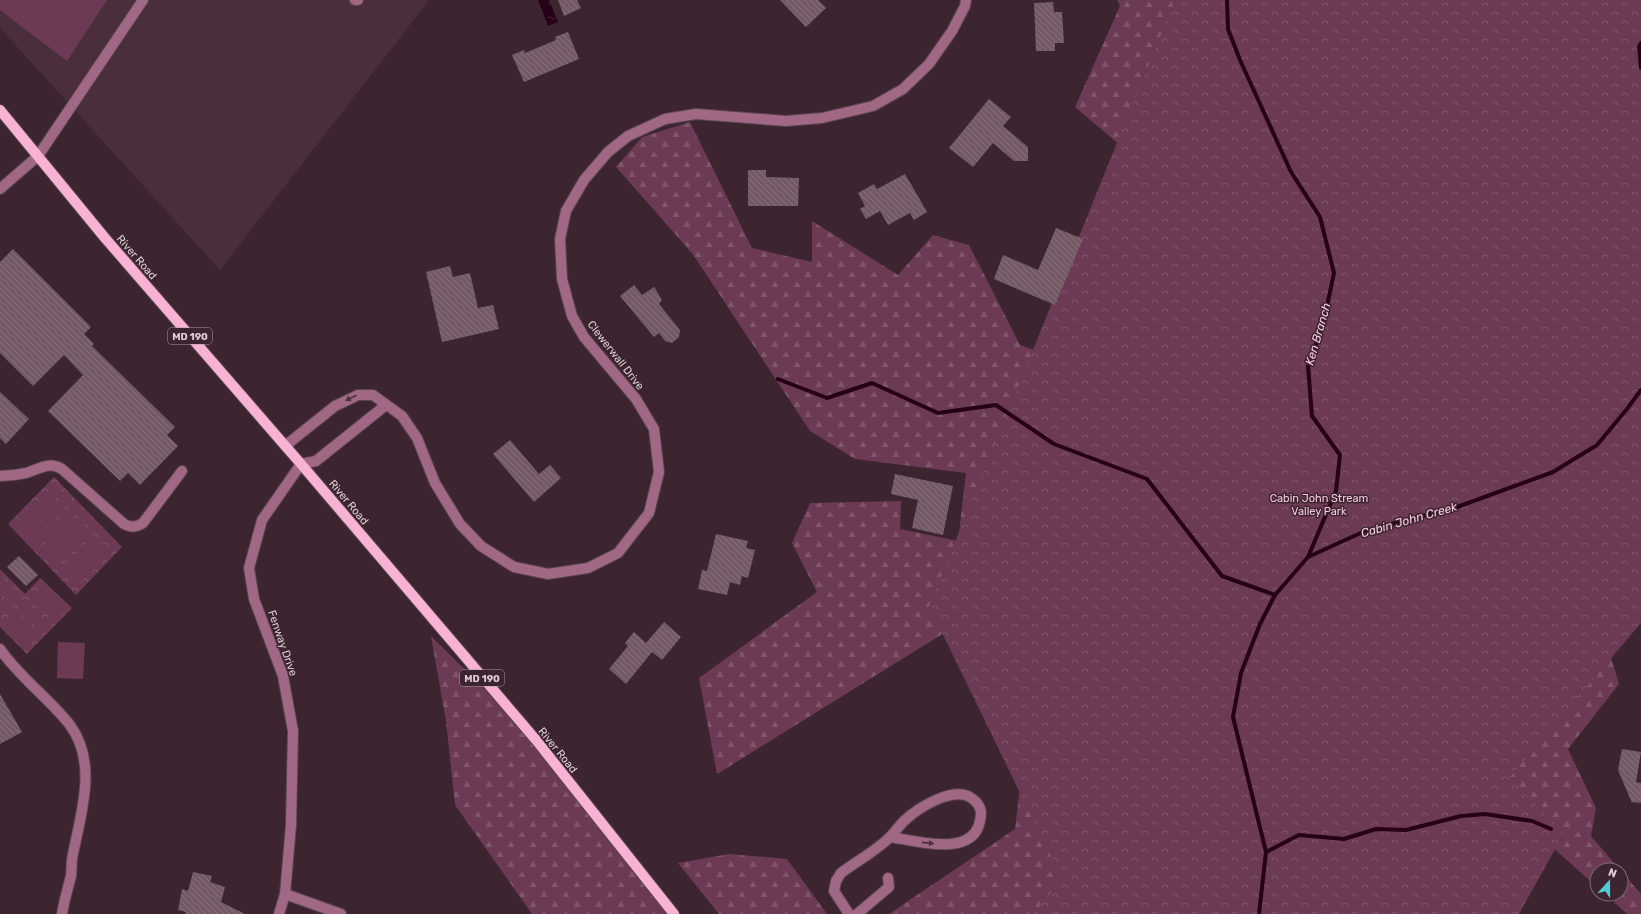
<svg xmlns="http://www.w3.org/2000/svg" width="1641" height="914" viewBox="0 0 1641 914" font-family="Rubik,sans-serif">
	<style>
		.built { fill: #4b2e3c }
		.forest { fill: url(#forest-firs) }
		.park { fill: url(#park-crowns) }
		.pitch { fill: #6c3a54 }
		.water { fill: url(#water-ripples) }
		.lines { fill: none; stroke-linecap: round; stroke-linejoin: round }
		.stream { stroke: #270117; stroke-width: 4 }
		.building { fill: url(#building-back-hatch) }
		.minor-casing { stroke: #59444f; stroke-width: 12 }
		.major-casing { stroke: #59444f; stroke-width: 12 }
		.minor { stroke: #a06884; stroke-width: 10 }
		.major { stroke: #f8b2d4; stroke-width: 10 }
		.oneway { fill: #4b2f3d }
		.labels { text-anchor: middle; stroke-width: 3; stroke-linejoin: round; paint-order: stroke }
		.shield { fill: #3c2531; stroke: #ae9ca4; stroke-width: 1 }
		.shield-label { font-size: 10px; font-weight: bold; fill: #dfcfd6 }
		.street-label { font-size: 11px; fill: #dfcfd6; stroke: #3c2531 }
		.park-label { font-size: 11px; fill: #f7c8de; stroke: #3c2531 }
		.water-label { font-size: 12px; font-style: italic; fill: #fbcce2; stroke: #3c2531 }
	</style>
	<defs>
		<pattern id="forest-firs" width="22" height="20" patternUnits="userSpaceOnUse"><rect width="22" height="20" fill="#6c3a54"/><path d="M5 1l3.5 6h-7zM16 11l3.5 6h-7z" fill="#81556c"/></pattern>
		<pattern id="park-crowns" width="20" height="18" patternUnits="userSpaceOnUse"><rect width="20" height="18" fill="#6c3a54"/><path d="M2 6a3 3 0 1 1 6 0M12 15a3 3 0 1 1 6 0" fill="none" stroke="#81556c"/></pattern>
		<pattern id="water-ripples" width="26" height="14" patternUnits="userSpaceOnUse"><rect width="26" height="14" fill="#270117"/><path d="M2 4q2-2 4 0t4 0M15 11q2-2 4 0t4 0" fill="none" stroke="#462538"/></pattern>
		<pattern id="building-back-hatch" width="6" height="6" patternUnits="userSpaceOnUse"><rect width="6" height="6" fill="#745a66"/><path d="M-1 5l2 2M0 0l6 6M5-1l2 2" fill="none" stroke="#87717b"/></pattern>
	</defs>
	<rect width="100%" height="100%" fill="#3c2531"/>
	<polygon class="built" points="0,0 429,0 220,270 0,28"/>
	<g class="forest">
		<polygon points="1117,0 1641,0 1608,647 1619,684 1568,749 1596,808 1591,836 1620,870 1597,870 1597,887 1549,844 1514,914 889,914 1015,829 1020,787 957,625 717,774 699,678 817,592 792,543 810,503 901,501 900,529 958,541 966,473 855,459 810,431 692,253 616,167 642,137 690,122 752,248 812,262 812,221 898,275 933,235 969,245 1020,345 1043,353 1127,151 1075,107 1120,6"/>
		<polygon points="431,636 536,740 674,914 532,914 455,805 446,721"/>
		<polygon points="729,854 787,859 827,914 719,914 678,863"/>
		<polygon points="1621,871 1641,894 1641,914 1627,914 1605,894 1621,894"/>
	</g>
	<g class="park">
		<polygon points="1175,0 1641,0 1641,623 1509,778 1564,833 1519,914 1033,914 1062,879 929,606"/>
		<polygon points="54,477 122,547 76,595 8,524"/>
		<polygon points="0,569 25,594 40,578 72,608 27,654 0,627"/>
	</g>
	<g class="pitch">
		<polygon points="0,0 107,0 67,61 0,10"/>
		<polygon points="49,492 65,508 32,543 15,528"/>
		<polygon points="72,514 89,530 55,565 39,550"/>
		<polygon points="94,535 111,551 77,586 61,571"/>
		<polygon points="0,576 18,594 10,602 0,592"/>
		<polygon points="44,588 64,607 55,615 36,597"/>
		<polygon points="29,605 48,623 40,632 21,613"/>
		<polygon points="14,621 33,640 25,648 5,629"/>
		<polygon points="58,642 85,643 83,679 57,678"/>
	</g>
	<polygon class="water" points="538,0 549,0 558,22 548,26"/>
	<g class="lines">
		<g class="stream">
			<polyline points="1227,0 1228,29 1240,60 1291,172 1320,217 1334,273 1323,325 1308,366 1312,416 1340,455 1336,491 1308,557"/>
			<polyline points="1641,43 1639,46 1641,68"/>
			<polyline points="778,379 827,398 872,383 938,413 996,405 1054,444 1147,479 1222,576 1275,595"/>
			<polyline points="1266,852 1299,835 1344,839 1376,829 1406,830 1461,816 1485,814 1532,821 1551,829"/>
			<polyline points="1259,914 1266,852 1233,717 1241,673 1260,624 1275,595 1308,557 1365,531 1457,507 1553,472 1597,445 1627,409 1641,390"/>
		</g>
	</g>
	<g class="building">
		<polygon points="558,0 577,0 581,8 564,16"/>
		<polygon points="780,0 818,0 826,8 806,27"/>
		<polygon points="1053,2 1054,12 1062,12 1064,43 1055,43 1055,51 1036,51 1034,3"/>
		<polygon points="568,32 579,59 524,82 512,55 524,50 525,53 556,40 555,37"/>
		<polygon points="989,99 1011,117 1003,126 1028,147 1028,161 1014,161 993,143 973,167 949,148"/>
		<polygon points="748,170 766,170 766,177 799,178 798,206 748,206"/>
		<polygon points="905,174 927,212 914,220 910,213 888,225 880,211 866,219 860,209 865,206 858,193 874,184 877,189"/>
		<polygon points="1056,228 1083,239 1055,305 994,279 1003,255 1038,270"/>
		<polygon points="13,249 91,327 84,334 94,344 92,346 175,427 167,435 178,446 140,485 128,473 120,481 48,411 83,375 64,355 33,386 0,353 0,262"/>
		<polygon points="450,266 453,277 470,273 478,308 493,305 499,329 442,342 426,272"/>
		<polygon points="634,285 642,295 654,287 662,300 659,304 680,330 679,337 672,343 665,341 659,333 654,337 620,296"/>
		<polygon points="0,392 29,419 6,444 0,438"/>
		<polygon points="510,440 539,474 550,465 561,478 534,502 493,454"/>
		<polygon points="895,474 953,486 943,535 912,528 918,500 891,494"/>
		<polygon points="716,534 748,541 746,548 755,550 748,578 742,576 740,585 730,582 727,595 698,589 702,570 707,571"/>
		<polygon points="19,556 38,575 26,586 7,567"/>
		<polygon points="664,622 681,637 662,660 652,652 626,684 609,669 628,646 625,643 634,632 646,643"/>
		<polygon points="0,694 22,732 0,744"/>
		<polygon points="1622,749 1641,752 1636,782 1641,783 1641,803 1633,802 1632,803 1618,770"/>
		<polygon points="193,872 212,876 210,882 225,887 221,902 245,914 185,914 186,912 178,910 182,889 188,891"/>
	</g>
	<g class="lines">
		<defs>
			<g id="minor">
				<polyline points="355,0 358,0"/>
				<polyline points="0,189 38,156 143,0"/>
				<polyline points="285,446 335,406 358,395 373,395 402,416 417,438 435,483 460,524 481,546 514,567 548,574 588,568 618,553 649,513 659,472 654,429 636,399 584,337 572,316 562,279 560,239 566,211 584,180 608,152 628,136 665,119 696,114 786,121 822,118 873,106 903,89 929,64 952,31 965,6 966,0"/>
				<path d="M0,476C9,476 17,475 26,473C40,469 48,461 62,469L124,524C132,528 136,527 143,523L182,471"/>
				<path d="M0,649C20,678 49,698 70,725C98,763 81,813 73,854C71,861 72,869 71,876C68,888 64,901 62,914"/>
				<polyline points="285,894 341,914"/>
				<polyline points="279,914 285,894 291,825 293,731 283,676 254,599 249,568 262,520 301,464 316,461 386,405"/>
				<path d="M849,914L834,891L836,881L841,873C857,861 876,851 890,837C895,832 899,826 904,821C918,808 956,783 974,800C981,806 982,812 980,821C973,858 916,841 890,837"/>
				<polyline points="857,914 889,887 888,878"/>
			</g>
			<polyline id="major" points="0,110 105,238 301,464 536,740 674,914"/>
		</defs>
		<use href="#minor" class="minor-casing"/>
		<use href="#major" class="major-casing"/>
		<use href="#minor" class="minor"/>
		<use href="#major" class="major"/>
	</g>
	<defs><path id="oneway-solid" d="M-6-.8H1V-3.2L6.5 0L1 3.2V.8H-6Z"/></defs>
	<g class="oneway">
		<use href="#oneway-solid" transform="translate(351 398) rotate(153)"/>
		<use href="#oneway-solid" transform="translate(928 843) rotate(6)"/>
	</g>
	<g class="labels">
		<g class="shield">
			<rect x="168" y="328" width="44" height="16" rx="3"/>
			<rect x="460" y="670" width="44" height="16" rx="3"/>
		</g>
		<g class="shield-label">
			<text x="190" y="340">MD 190</text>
			<text x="482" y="682">MD 190</text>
		</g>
		<g class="street-label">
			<text transform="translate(137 257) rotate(49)" y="4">River Road</text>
			<text transform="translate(616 355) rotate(52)" y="4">Clewerwall Drive</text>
			<text transform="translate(349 502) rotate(50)" y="4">River Road</text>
			<text transform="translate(283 643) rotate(71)" y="4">Fenway Drive</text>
			<text transform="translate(558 750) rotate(51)" y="4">River Road</text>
		</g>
		<g class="park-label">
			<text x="1319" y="502">Cabin John Stream<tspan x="1319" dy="13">Valley Park</tspan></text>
		</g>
		<g class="water-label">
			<text transform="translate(1318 334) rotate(-74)" y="4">Ken Branch</text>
			<text transform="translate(1409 520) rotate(-16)" y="4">Cabin John Creek</text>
		</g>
	</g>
	<g transform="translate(1609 882) rotate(21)"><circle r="19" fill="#3c2531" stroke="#7d6973"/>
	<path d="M0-3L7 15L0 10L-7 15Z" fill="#51ccd1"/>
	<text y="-6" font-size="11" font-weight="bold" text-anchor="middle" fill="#dfcfd6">N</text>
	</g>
</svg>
